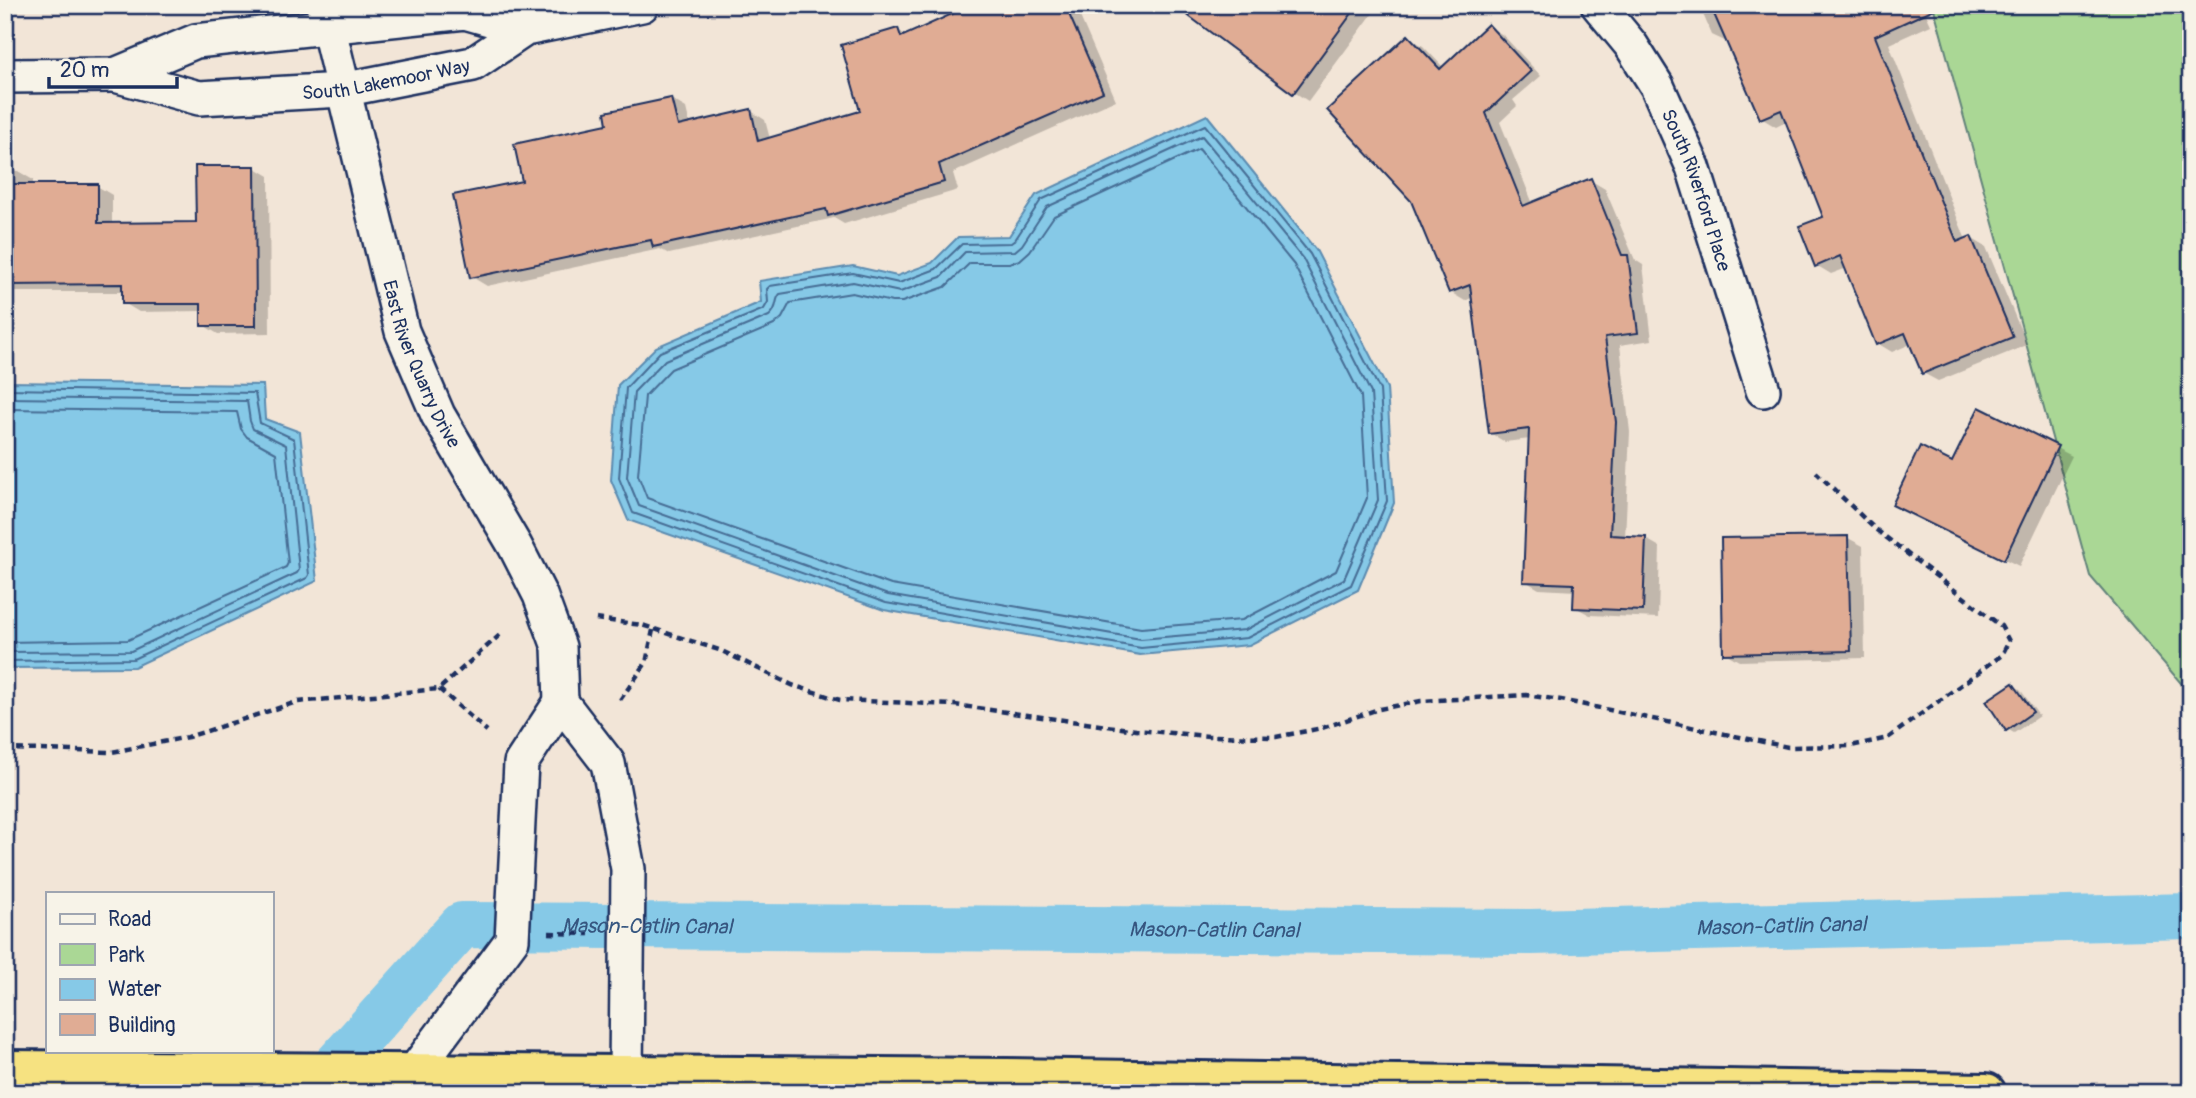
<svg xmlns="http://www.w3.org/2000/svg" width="2196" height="1098" viewBox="0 0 2196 1098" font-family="Pangolin,sans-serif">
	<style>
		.green { fill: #aad795; stroke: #62837a; stroke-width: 2 }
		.water { fill: #86c9e7; stroke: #5b8bb0; stroke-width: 2 }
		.shadow { fill: #0003 }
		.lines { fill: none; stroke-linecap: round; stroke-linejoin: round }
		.shore { stroke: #466d95; stroke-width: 2 }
		.canal { stroke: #86c9e7; stroke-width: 46 }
		.building { fill: #e0ac94; stroke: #1b2f5e; stroke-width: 2 }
		.minor-casing { stroke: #1b2f5e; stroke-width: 38 }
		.trunk-casing { stroke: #1b2f5e; stroke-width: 44 }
		.path { stroke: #1b2f5e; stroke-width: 4.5; stroke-dasharray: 7 5; stroke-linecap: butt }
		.minor { stroke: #f7f3e8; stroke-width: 33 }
		.trunk { stroke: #f6e281; stroke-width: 38 }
		.labels { text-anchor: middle; stroke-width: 6; stroke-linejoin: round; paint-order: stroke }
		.street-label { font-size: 19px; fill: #1b2f5e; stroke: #f7f3e8 }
		.water-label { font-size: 21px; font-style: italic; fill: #365680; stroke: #f7f3e8 }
	</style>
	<rect width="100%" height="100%" fill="#f2e5d7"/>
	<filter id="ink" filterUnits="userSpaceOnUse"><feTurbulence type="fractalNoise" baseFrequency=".0143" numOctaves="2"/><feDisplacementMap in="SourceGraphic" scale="14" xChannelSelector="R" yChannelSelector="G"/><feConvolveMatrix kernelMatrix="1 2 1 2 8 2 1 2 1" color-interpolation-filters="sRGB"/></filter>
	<g filter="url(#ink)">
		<polygon class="green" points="1933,5 2191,5 2191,695 2090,576"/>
		<g class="water">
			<polygon points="1207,115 1316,250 1387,388 1394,503 1358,590 1249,645 1140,655 884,610 628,520 611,480 618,385 656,347 761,302 759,281 853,266 897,276 932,263 958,237 1009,236 1036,195"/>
			<polygon points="5,382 263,385 265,419 300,432 317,581 134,667 5,668"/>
		</g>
		<g class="shadow">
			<polygon points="976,5 1075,5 1116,100 953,173 958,190 844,224 834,218 669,254 660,249 487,286 472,277 524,182 610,125 671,99 686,108 690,125 751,111 765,120 770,139 862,112 898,30 907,36"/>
			<polygon points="1179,5 1379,5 1308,101 1294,92"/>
			<polygon points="1699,5 1922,5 1931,25 1889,44 1966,240 1971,238 1986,247 2027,345 1938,381 1923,373 1911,344 1892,352 1877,343 1847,268 1831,274 1816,265 1825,218 1788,121 1776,127 1761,118 1729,43 1712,35"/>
			<polygon points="1488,26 1503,35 1541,76 1513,100 1517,106 1500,122 1533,204 1590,180 1605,189 1635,260 1643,265 1652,340 1620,345 1630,432 1625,538 1646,539 1660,547 1658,618 1590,615 1575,607 1576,591 1539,589 1525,581 1530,439 1505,442 1490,433 1473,297 1465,301 1450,292 1408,37 1423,46 1444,68"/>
			<polygon points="254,167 269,176 270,333 218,334 203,325 203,311 139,312 124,303 124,292 5,292 5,171 18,171 33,180 33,186 97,186 112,195 112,224 198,223"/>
			<polygon points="1980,409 2072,456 2019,566 1909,513 1953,465"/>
			<polygon points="1848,538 1863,546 1865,658 1739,661 1725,653"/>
			<polygon points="2013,685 2020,689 2039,716 2014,733 2007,729"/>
		</g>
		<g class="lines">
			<g class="shore">
				<polygon points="1205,125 1310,254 1380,390 1387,501 1351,585 1247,638 1141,648 886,603 633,513 619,478 626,388 660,352 764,309 768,302 767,289 770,286 853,273 899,283 936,269 962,244 1011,243 1015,240 1041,200"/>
				<path d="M1202,136L1303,259L1371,393L1378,500L1344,579L1245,630L1141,639L888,595L639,506L627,477L634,392L665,360L769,316C779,308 774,300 780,294L853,282L900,292L941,277L965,252L1015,251L1022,245L1047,207Z"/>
				<polygon points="1199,149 1294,265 1361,396 1367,498 1336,571 1242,620 1141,628 891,585 647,498 638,475 645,396 671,369 774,325 782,318 790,303 852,293 892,302 902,302 945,287 970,263 1009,263 1020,260 1030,251 1054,216"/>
				<polyline points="5,389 255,393 260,423 294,439 309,575 307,578 133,659 5,661"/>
				<polyline points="5,398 247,401 250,421 253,429 286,445 299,570 297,573 131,651 5,652"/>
				<polyline points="5,409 237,412 241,429 247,437 276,453 288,563 286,567 128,640 5,642"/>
			</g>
			<path class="canal" id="s1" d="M311,1093L462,925L1531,932L2191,916"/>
		</g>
		<g class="building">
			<polygon points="972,5 1065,5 1103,92 939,164 944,182 828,216 826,209 653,247 651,240 470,278 453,195 522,181 514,144 607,124 605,112 671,98 678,126 751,109 758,141 860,111 841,45 898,28 901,37"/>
			<polygon points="1174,5 1358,5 1293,94"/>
			<polygon points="1710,5 1943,5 1875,36 1957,242 1971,236 2013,337 1922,374 1905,333 1876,345 1840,256 1815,267 1799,226 1823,217 1781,110 1760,119"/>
			<polygon points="1488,24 1531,71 1486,113 1523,206 1591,178 1622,255 1628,255 1638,333 1605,337 1616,422 1610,535 1646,537 1643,611 1573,608 1574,584 1523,582 1529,429 1489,434 1470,285 1449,293 1411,201 1327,110 1408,35 1440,69"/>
			<polygon points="195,166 255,166 256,326 201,326 201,304 122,304 122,284 5,285 5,184 98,184 98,223 196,222"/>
			<polygon points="1979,407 2058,446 2004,560 1892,505 1920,446 1952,462"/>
			<polygon points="1848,536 1851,651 1723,654 1721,538"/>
			<polygon points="2013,683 2033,712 2006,731 1986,701"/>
		</g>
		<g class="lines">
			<defs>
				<g id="minor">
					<path id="s2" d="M323,5L402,331L438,415L515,546L540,595L559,647L561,702"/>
					<path id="s3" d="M1598,5L1631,45L1657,86L1693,167L1763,390"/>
					<path id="s4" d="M525,29L465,12L196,41L115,75L199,98L342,90L473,64L525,29L642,5"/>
					<polyline points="5,76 115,75"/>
					<polyline points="413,1073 512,940 521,763 561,702 608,763 628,869 626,1075"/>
				</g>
				<polyline id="trunk" points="5,1070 1006,1078 1986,1093"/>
			</defs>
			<use href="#minor" class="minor-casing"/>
			<use href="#trunk" class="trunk-casing"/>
			<g class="path">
				<polyline points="596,619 642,625 722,651 792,685 840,700 955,705 1136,730 1208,736 1276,737 1322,728 1379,709 1421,701 1526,695 1561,700 1788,747 1851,746 1888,738 2002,655 2009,641 2001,626 1874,528 1816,472"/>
				<polyline points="439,689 487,731"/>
				<polyline points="620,700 646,663 653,630"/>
				<polyline points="5,749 112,752 188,737 297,702 439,689 502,633"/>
				<polyline points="549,933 589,934"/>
			</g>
			<use href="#minor" class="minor"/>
			<use href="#trunk" class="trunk"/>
		</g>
	</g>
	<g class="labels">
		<g class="street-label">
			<text dy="7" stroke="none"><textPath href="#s4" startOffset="696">South Lakemoor Way</textPath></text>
			<text dy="7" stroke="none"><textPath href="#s3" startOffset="212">South Riverford Place</textPath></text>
			<text dy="7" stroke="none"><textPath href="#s2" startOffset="373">East River Quarry Drive</textPath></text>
		</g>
		<g class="water-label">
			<text dy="7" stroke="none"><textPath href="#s1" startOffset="411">Mason-Catlin Canal</textPath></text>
			<text dy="7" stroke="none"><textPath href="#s1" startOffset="1545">Mason-Catlin Canal</textPath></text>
			<text dy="7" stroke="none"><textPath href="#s1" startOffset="978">Mason-Catlin Canal</textPath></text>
		</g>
	</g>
	<rect width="2196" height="1098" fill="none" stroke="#f7f3e8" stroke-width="28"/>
	<rect x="14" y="14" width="2168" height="1070" fill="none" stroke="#1b2f5e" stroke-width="2.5" filter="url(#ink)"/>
	<rect x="46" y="892" width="228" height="161" fill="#f7f3e8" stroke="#9fa5b1" stroke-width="2"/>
	<rect x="60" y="914" width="35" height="10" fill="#f7f3e8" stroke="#9fa5b1" stroke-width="2"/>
	<text x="108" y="926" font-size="21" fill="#1b2f5e">Road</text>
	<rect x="60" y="944" width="35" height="21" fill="#aad795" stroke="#9fa5b1" stroke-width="2"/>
	<text x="108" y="962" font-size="21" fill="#1b2f5e">Park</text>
	<rect x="60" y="979" width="35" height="21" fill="#86c9e7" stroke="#9fa5b1" stroke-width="2"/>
	<text x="108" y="996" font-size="21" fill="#1b2f5e">Water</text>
	<rect x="60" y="1014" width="35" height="21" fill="#e0ac94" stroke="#9fa5b1" stroke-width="2"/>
	<text x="108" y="1032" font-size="21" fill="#1b2f5e">Building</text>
	<path d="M49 77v10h128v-10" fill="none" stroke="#1b2f5e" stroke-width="3.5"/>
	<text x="60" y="77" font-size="21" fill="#1b2f5e" stroke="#f7f3e8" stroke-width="5" paint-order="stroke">20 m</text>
</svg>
